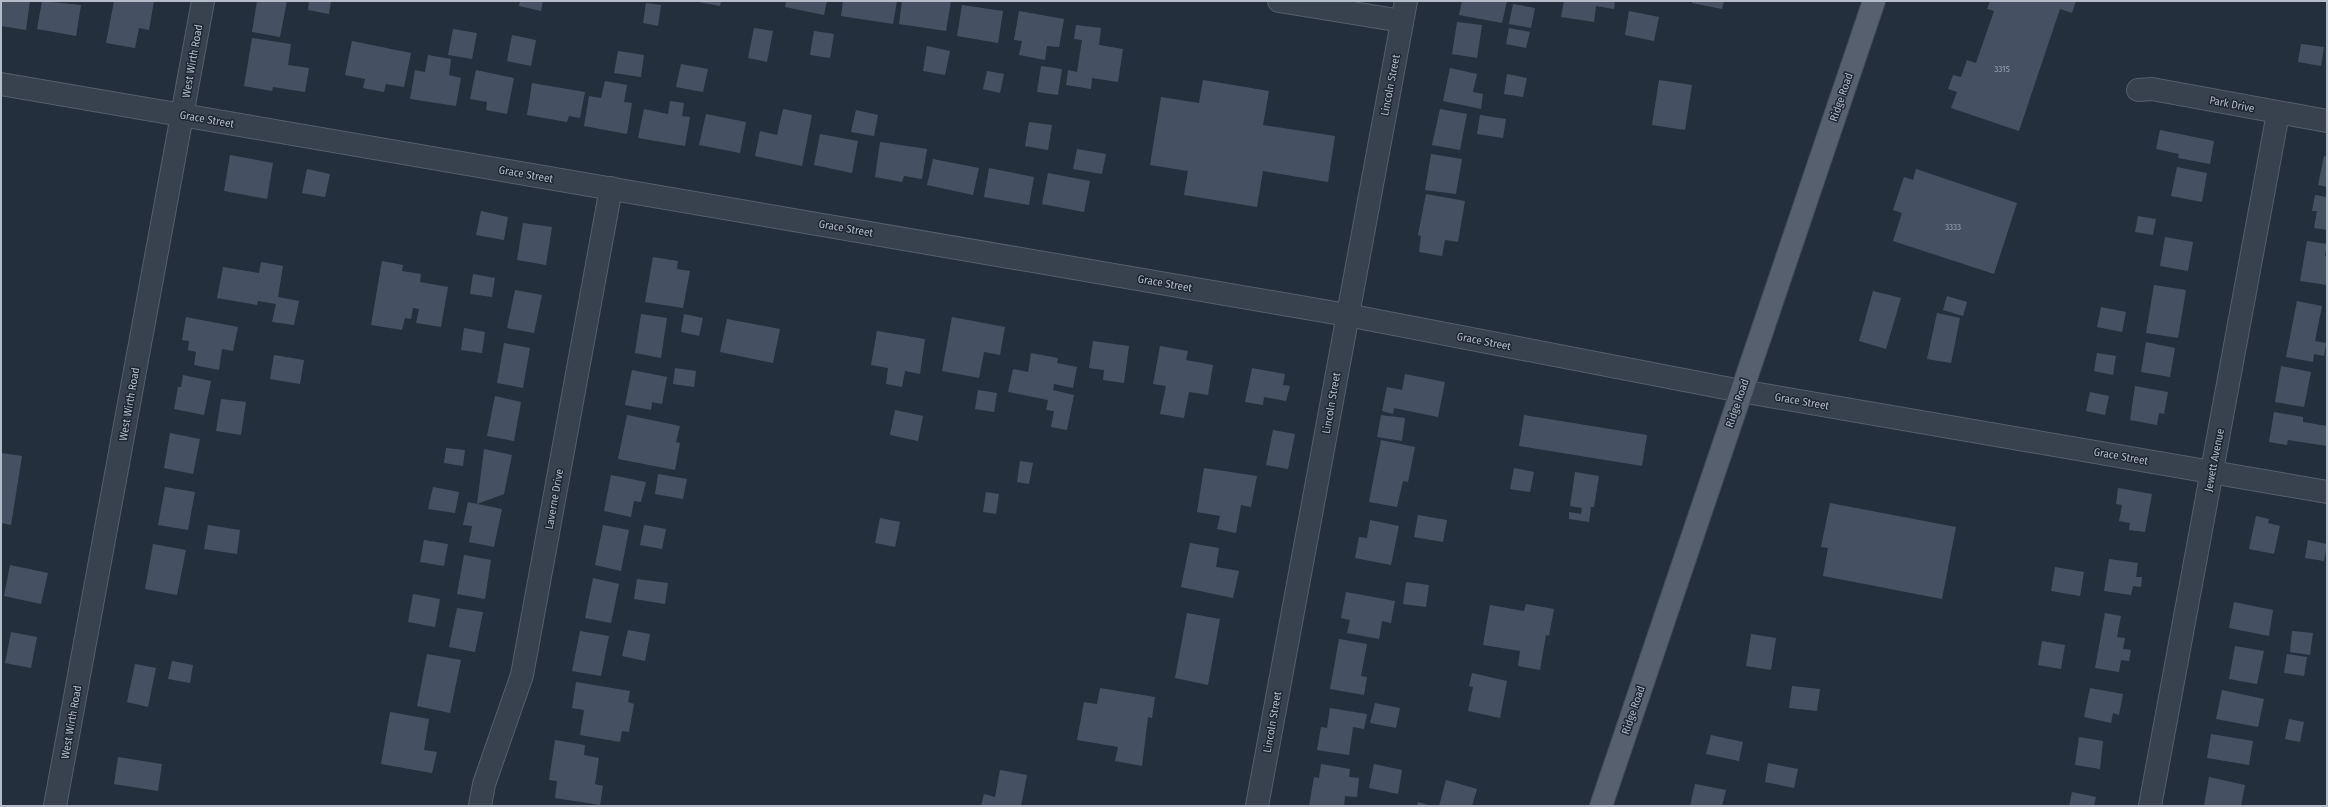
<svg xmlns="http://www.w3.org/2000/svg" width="2328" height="807" viewBox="0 0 2328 807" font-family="'Fira Sans Condensed',sans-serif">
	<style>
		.building { fill: #455162 }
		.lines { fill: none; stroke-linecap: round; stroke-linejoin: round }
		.minor-casing { stroke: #565f6c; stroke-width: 24 }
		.tertiary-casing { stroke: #565f6c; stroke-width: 24 }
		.primary-casing { stroke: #414a57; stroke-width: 24 }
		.minor { stroke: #38414e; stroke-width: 22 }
		.tertiary { stroke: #38414e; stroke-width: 22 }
		.primary { stroke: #56606e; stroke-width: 22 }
		.labels { text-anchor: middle; stroke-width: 3; stroke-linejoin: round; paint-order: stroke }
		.number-label { font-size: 9px; fill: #98a1af }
		.street-label { font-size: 11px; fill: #b4bcc9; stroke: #1d2633 }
	</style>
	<rect width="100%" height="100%" fill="#242f3e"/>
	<g class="building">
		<polygon points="1,1 30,1 26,30 1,26"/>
		<polygon points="42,1 81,5 76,36 37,29"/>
		<polygon points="114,1 154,1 149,30 139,28 135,48 106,43"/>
		<polygon points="257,1 287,1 280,37 252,32"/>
		<polygon points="309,1 331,1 329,14 308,10"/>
		<polygon points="520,1 543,1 541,11 519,6"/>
		<polygon points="693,1 721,1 720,6"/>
		<polygon points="786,1 827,1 824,15 785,7"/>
		<polygon points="843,1 897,1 893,24 841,16"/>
		<polygon points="902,1 951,1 946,31 899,24"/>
		<polygon points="1462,1 1507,1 1502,23 1459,15"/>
		<polygon points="1564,1 1615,1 1614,9 1596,6 1594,22 1561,17"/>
		<polygon points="1692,1 1724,1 1722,9 1692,3"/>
		<polygon points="1990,1 2076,1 2072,13 2060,9 2019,131 1951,108 1957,92 1948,89 1953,75 1961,77 1967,60 1976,63 1994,11 1987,9"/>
		<polygon points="646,3 661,5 658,26 643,23"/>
		<polygon points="1513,4 1535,8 1531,28 1509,24"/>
		<polygon points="962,5 1003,11 998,43 957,36"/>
		<polygon points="1019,11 1064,19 1059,47 1047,46 1045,60 1019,55 1022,41 1014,40"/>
		<polygon points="1629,11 1659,17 1654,41 1625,35"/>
		<polygon points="1457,22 1482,25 1477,58 1452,54"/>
		<polygon points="1076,25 1101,28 1099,45 1123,49 1118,82 1092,78 1091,89 1066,85 1068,70 1077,72 1082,40 1074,39"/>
		<polygon points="754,28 773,31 767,62 748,58"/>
		<polygon points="1509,28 1530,32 1526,48 1506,44"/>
		<polygon points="453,29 477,33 472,59 448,55"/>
		<polygon points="814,31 834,34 830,58 810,55"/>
		<polygon points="512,35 536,40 531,66 507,61"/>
		<polygon points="252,38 291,44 288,65 309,68 305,92 273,87 272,91 244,86"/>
		<polygon points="352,41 411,53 404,87 386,84 384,92 363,88 365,79 345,75"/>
		<polygon points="2301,44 2324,47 2321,66 2298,62"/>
		<polygon points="927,46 950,51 945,75 923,71"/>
		<polygon points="618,51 644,55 641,77 614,73"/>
		<polygon points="428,55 451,59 449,75 461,78 456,106 410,99 415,70 425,72"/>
		<polygon points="681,64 708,69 703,92 676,87"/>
		<polygon points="1041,66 1062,69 1058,95 1037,92"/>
		<polygon points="1450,68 1477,74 1473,92 1483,94 1481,109 1443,101"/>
		<polygon points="476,70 514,78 507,114 486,110 487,102 470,99"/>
		<polygon points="987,71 1004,74 1000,93 983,89"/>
		<polygon points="1507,74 1527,78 1523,97 1504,94"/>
		<polygon points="1203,80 1269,91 1263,125 1335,136 1328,182 1263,171 1257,207 1184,195 1188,171 1150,165 1161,97 1199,103"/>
		<polygon points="1659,80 1692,85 1685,130 1652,125"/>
		<polygon points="605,81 627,85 624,102 632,103 627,134 584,126 589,96 601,98"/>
		<polygon points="532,83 585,92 580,118 569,116 567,122 527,115"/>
		<polygon points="670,101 684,103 682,116 690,117 685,146 638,138 644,109 668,114"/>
		<polygon points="783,109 812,115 802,166 755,156 760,131 777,135"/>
		<polygon points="1440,109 1467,114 1460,150 1432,145"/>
		<polygon points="856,110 878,115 874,136 851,132"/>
		<polygon points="706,114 746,122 740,153 699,145"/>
		<polygon points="1480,115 1506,119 1503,138 1477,134"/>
		<polygon points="1029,122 1052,125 1048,150 1025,146"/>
		<polygon points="2160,130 2214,141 2210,164 2178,158 2179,154 2156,149"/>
		<polygon points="820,134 858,141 852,173 814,165"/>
		<polygon points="880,142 927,149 922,179 904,176 902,182 875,177"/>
		<polygon points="1077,149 1106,154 1102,174 1073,169"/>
		<polygon points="1431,154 1462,159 1456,194 1425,190"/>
		<polygon points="230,155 273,163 267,199 224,191"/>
		<polygon points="2324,156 2327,157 2327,187 2318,185"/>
		<polygon points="933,159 979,168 973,195 927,185"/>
		<polygon points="2177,167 2207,173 2202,202 2171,196"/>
		<polygon points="989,168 1034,177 1029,205 984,197"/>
		<polygon points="307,169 330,174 325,197 302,193"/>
		<polygon points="1916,169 2017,203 1994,274 1893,241 1902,213 1893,210 1904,177 1913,180"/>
		<polygon points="1048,173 1090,181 1084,212 1042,204"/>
		<polygon points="1426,194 1465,201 1458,242 1445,240 1442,256 1419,252 1421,236 1418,235"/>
		<polygon points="2315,195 2327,197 2327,230 2314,228 2317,211 2312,211"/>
		<polygon points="481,211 508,217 504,240 476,235"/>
		<polygon points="2138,216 2156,219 2153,235 2135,232"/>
		<polygon points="523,223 552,227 546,265 517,260"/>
		<polygon points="2165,237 2193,242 2188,271 2160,266"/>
		<polygon points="2307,241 2327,244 2325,256 2327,256 2327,285 2300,281"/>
		<polygon points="653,257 678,261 677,269 690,271 683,308 645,302"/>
		<polygon points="382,261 403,265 402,271 421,274 420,282 448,287 441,327 416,323 419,309 413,308 411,319 405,318 402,330 371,325"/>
		<polygon points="261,262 283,266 278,297 299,301 294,325 272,322 276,304 258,301 257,305 217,298 223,267 259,273"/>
		<polygon points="473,274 495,278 492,297 470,294"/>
		<polygon points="2154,285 2186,290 2178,338 2146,333"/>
		<polygon points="515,290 542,295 534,333 507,328"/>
		<polygon points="1873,291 1901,298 1886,349 1859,341"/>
		<polygon points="1947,296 1967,302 1963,316 1943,310"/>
		<polygon points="2297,301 2322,306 2315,341 2326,343 2324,356 2314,354 2313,362 2286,357"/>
		<polygon points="2101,307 2126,312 2122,332 2097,327"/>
		<polygon points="1937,313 1960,318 1951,363 1927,359"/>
		<polygon points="641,314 667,318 661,358 635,353"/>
		<polygon points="684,314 703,318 699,336 681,332"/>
		<polygon points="186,317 238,327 233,351 222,349 219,370 194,365 196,352 188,350 189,341 182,340"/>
		<polygon points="952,317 1005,327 1000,355 984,352 979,378 942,371"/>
		<polygon points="727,319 780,329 773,363 720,352"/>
		<polygon points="464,328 485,332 482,353 461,350"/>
		<polygon points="877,331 925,339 920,374 905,371 902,387 886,384 888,368 871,365"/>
		<polygon points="1093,341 1129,346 1124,383 1103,380 1104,370 1089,368"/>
		<polygon points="2146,342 2175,348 2170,377 2141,372"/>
		<polygon points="504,343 530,348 523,388 497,383"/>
		<polygon points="1160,346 1188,351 1186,360 1213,365 1208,395 1189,392 1184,418 1160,414 1166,386 1153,384"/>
		<polygon points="1031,353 1058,358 1057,363 1077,367 1073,388 1054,384 1053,390 1074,395 1067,430 1051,427 1054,411 1046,410 1048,400 1008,392 1013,369 1028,372"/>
		<polygon points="2097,353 2116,356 2113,375 2094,371"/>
		<polygon points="274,355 304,360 300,384 270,379"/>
		<polygon points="2281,366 2311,372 2304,407 2275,402"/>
		<polygon points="675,368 696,371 694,387 673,384"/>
		<polygon points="1252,368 1285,374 1283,385 1290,386 1286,401 1264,397 1263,405 1245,402"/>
		<polygon points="632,370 667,377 662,404 652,402 651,410 625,405"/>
		<polygon points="1405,374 1445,382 1438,417 1394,408 1393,414 1382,411 1387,387 1402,390"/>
		<polygon points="183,375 211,381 204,415 174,409 178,387 181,387"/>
		<polygon points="2135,386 2168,392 2164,414 2159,413 2157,425 2130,420"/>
		<polygon points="978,390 997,393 994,412 975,409"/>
		<polygon points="2090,392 2109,396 2105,415 2086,411"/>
		<polygon points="495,396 521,402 514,441 487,436"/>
		<polygon points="221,399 246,402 241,435 216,431"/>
		<polygon points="895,410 923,416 918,441 890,435"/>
		<polygon points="2274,412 2303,417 2303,422 2327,426 2327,446 2288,440 2287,445 2269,442"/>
		<polygon points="627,415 680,426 676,442 680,443 675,470 618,459"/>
		<polygon points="1381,415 1405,418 1402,441 1377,437"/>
		<polygon points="1524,415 1647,435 1642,466 1519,446"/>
		<polygon points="1273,430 1295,434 1288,469 1266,465"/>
		<polygon points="170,433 200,439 193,474 164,468"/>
		<polygon points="1381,440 1415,447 1408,482 1403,481 1397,507 1369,502"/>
		<polygon points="446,448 465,450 463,466 444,463"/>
		<polygon points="484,449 512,455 504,494 477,504"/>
		<polygon points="1,453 22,456 11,525 1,523"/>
		<polygon points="1020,461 1033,463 1029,484 1017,482"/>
		<polygon points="1204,468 1257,476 1251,507 1241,505 1236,533 1217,529 1220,516 1197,512"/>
		<polygon points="1514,468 1534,472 1530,492 1510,489"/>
		<polygon points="1575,472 1599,476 1594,507 1591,507 1589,522 1569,519 1569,512 1581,514 1582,508 1570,506"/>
		<polygon points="658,474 687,479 683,499 655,494"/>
		<polygon points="611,475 646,482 641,502 634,501 631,517 604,511"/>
		<polygon points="165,487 195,492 188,530 158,525"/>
		<polygon points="433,487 459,492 455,513 428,509"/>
		<polygon points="2118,488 2152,494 2145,532 2129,530 2130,523 2119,521 2122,505 2116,504"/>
		<polygon points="986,492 999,494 996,514 983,512"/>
		<polygon points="468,502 502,509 494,547 469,542 472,526 463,525"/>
		<polygon points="1830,503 1956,527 1942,599 1823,576 1828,548 1821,547"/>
		<polygon points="1418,515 1447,520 1443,542 1414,537"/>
		<polygon points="2256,516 2269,519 2268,523 2280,526 2274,554 2249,549"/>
		<polygon points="880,518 900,522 895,547 875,543"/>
		<polygon points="1370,520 1399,526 1391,565 1355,558 1359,537 1367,538"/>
		<polygon points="208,525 240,530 237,554 204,549"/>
		<polygon points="603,525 629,530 621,571 595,565"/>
		<polygon points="644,525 666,529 662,549 640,545"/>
		<polygon points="424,540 448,544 444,566 420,562"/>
		<polygon points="2308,540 2327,544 2324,561 2305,558"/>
		<polygon points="1190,543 1219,548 1216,567 1239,571 1233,598 1181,587"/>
		<polygon points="153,544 186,550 177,595 145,589"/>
		<polygon points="464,555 491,560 485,599 457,594"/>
		<polygon points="2109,559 2138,563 2136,577 2142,577 2141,587 2133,586 2131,595 2104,591"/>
		<polygon points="10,565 48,573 41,604 4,596"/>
		<polygon points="2055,567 2084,572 2080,596 2051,591"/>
		<polygon points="593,578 619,584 611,623 585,618"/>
		<polygon points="637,579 668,583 665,604 634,599"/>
		<polygon points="1406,582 1429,585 1426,607 1403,604"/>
		<polygon points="1346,592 1395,601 1391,623 1382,621 1379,639 1347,633 1350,620 1341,618"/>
		<polygon points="413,594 440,599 435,627 408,622"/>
		<polygon points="2234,602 2273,610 2269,636 2229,628"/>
		<polygon points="1526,604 1554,609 1549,636 1546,635 1540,670 1518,666 1520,651 1483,645 1490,605 1524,611"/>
		<polygon points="457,608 483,612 475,652 449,647"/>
		<polygon points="1187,613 1220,619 1208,685 1175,678"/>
		<polygon points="2105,613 2121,616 2117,637 2125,638 2123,649 2131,650 2129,661 2121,660 2119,672 2095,668"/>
		<polygon points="628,630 650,634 645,661 622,656"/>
		<polygon points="580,631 609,636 601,676 572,671"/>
		<polygon points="2292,631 2313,633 2310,655 2290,652"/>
		<polygon points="11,632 37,637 31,668 5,663"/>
		<polygon points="1751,634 1776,638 1771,670 1746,666"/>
		<polygon points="1339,639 1367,644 1361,676 1367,677 1364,695 1330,689"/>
		<polygon points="2042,641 2065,645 2061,669 2038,665"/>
		<polygon points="2235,646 2264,651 2257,684 2229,679"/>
		<polygon points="427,654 461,660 450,713 417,706"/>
		<polygon points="2287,654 2307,657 2304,676 2284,673"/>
		<polygon points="172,661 193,665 190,683 168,679"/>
		<polygon points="135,664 156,668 148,707 127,702"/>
		<polygon points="1472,673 1507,681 1500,718 1468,711 1473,687 1469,686"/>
		<polygon points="576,682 630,691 628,702 634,704 629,732 622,731 620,742 580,735 584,710 572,708"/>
		<polygon points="1792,686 1820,689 1817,711 1789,708"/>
		<polygon points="1100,688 1155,697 1152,718 1148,717 1142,766 1115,761 1118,747 1077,740 1084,702 1097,704"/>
		<polygon points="2090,688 2123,694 2119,715 2113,713 2111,723 2084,717"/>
		<polygon points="2222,690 2264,699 2258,727 2216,719"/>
		<polygon points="1375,703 1400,708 1396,728 1370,723"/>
		<polygon points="1330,708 1367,714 1364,729 1353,727 1349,755 1317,750 1321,727 1327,728"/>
		<polygon points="390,712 429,719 424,750 437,752 432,773 381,764"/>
		<polygon points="2289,719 2304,722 2300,742 2285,739"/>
		<polygon points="2211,734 2253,741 2249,765 2207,758"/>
		<polygon points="1711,735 1743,742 1739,761 1706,754"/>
		<polygon points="2079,737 2103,741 2100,769 2075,765"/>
		<polygon points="555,740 585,745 584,755 599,758 595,784 603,786 600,805 555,798 557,781 549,780"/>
		<polygon points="118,757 162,764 158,791 114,784"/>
		<polygon points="1768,763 1798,769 1794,788 1765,782"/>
		<polygon points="1321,764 1350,769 1349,777 1359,778 1357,797 1345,796 1344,806 1309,806 1314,777 1319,778"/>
		<polygon points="1374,764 1402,770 1398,794 1369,788"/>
		<polygon points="1000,770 1027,775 1021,806 981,806 984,794 995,797"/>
		<polygon points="2209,777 2245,785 2241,806 2204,806"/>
		<polygon points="1446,780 1477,789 1472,806 1439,806"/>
		<polygon points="1695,784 1726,790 1722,806 1690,806"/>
		<polygon points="2072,792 2096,797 2094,806 2069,806"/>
		<polygon points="1418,802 1431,806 1417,806"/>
	</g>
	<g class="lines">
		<defs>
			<g id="minor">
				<polyline points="1279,1 1402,21"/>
				<polyline points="2138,90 2152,89 2327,121"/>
				<polyline points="55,806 203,1"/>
				<polyline points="480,806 484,784 522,675 611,188"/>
				<polyline points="1257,806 1406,1"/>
				<polyline points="2150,806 2278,113"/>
			</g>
			<polyline id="tertiary" points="1,84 1347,315 1741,391 2327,492"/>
			<polyline id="primary" points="1601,806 1874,1"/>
		</defs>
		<use href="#minor" class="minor-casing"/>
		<use href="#tertiary" class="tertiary-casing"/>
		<use href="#primary" class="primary-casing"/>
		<use href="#minor" class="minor"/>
		<use href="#tertiary" class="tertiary"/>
		<use href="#primary" class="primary"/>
	</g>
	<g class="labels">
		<g class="number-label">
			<text x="2002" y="72">3315</text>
			<text x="1953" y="230">3333</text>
		</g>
		<g class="street-label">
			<text transform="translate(192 61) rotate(-80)" y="4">West Wirth Road</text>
			<text transform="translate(1390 85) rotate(-79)" y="4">Lincoln Street</text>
			<text transform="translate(1841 97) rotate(-71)" y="4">Ridge Road</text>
			<text transform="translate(2232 104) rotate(11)" y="4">Park Drive</text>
			<text transform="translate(207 119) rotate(10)" y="4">Grace Street</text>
			<text transform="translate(526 174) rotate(10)" y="4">Grace Street</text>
			<text transform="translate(846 228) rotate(10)" y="4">Grace Street</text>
			<text transform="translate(1165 283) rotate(10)" y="4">Grace Street</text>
			<text transform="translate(1484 341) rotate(11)" y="4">Grace Street</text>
			<text transform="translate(1802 401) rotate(10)" y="4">Grace Street</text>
			<text transform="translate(1331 403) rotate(-80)" y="4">Lincoln Street</text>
			<text transform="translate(1737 403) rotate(-71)" y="4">Ridge Road</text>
			<text transform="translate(129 404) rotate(-80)" y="4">West Wirth Road</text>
			<text transform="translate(2121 456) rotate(10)" y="4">Grace Street</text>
			<text transform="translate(2214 460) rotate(-79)" y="4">Jewett Avenue</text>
			<text transform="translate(554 499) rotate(-80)" y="4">Laverne Drive</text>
			<text transform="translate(1633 710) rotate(-71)" y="4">Ridge Road</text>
			<text transform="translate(71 722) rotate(-80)" y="4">West Wirth Road</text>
			<text transform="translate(1272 722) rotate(-80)" y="4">Lincoln Street</text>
		</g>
	</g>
	<rect width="2328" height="807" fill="none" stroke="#b4bcc9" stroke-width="4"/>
</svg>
